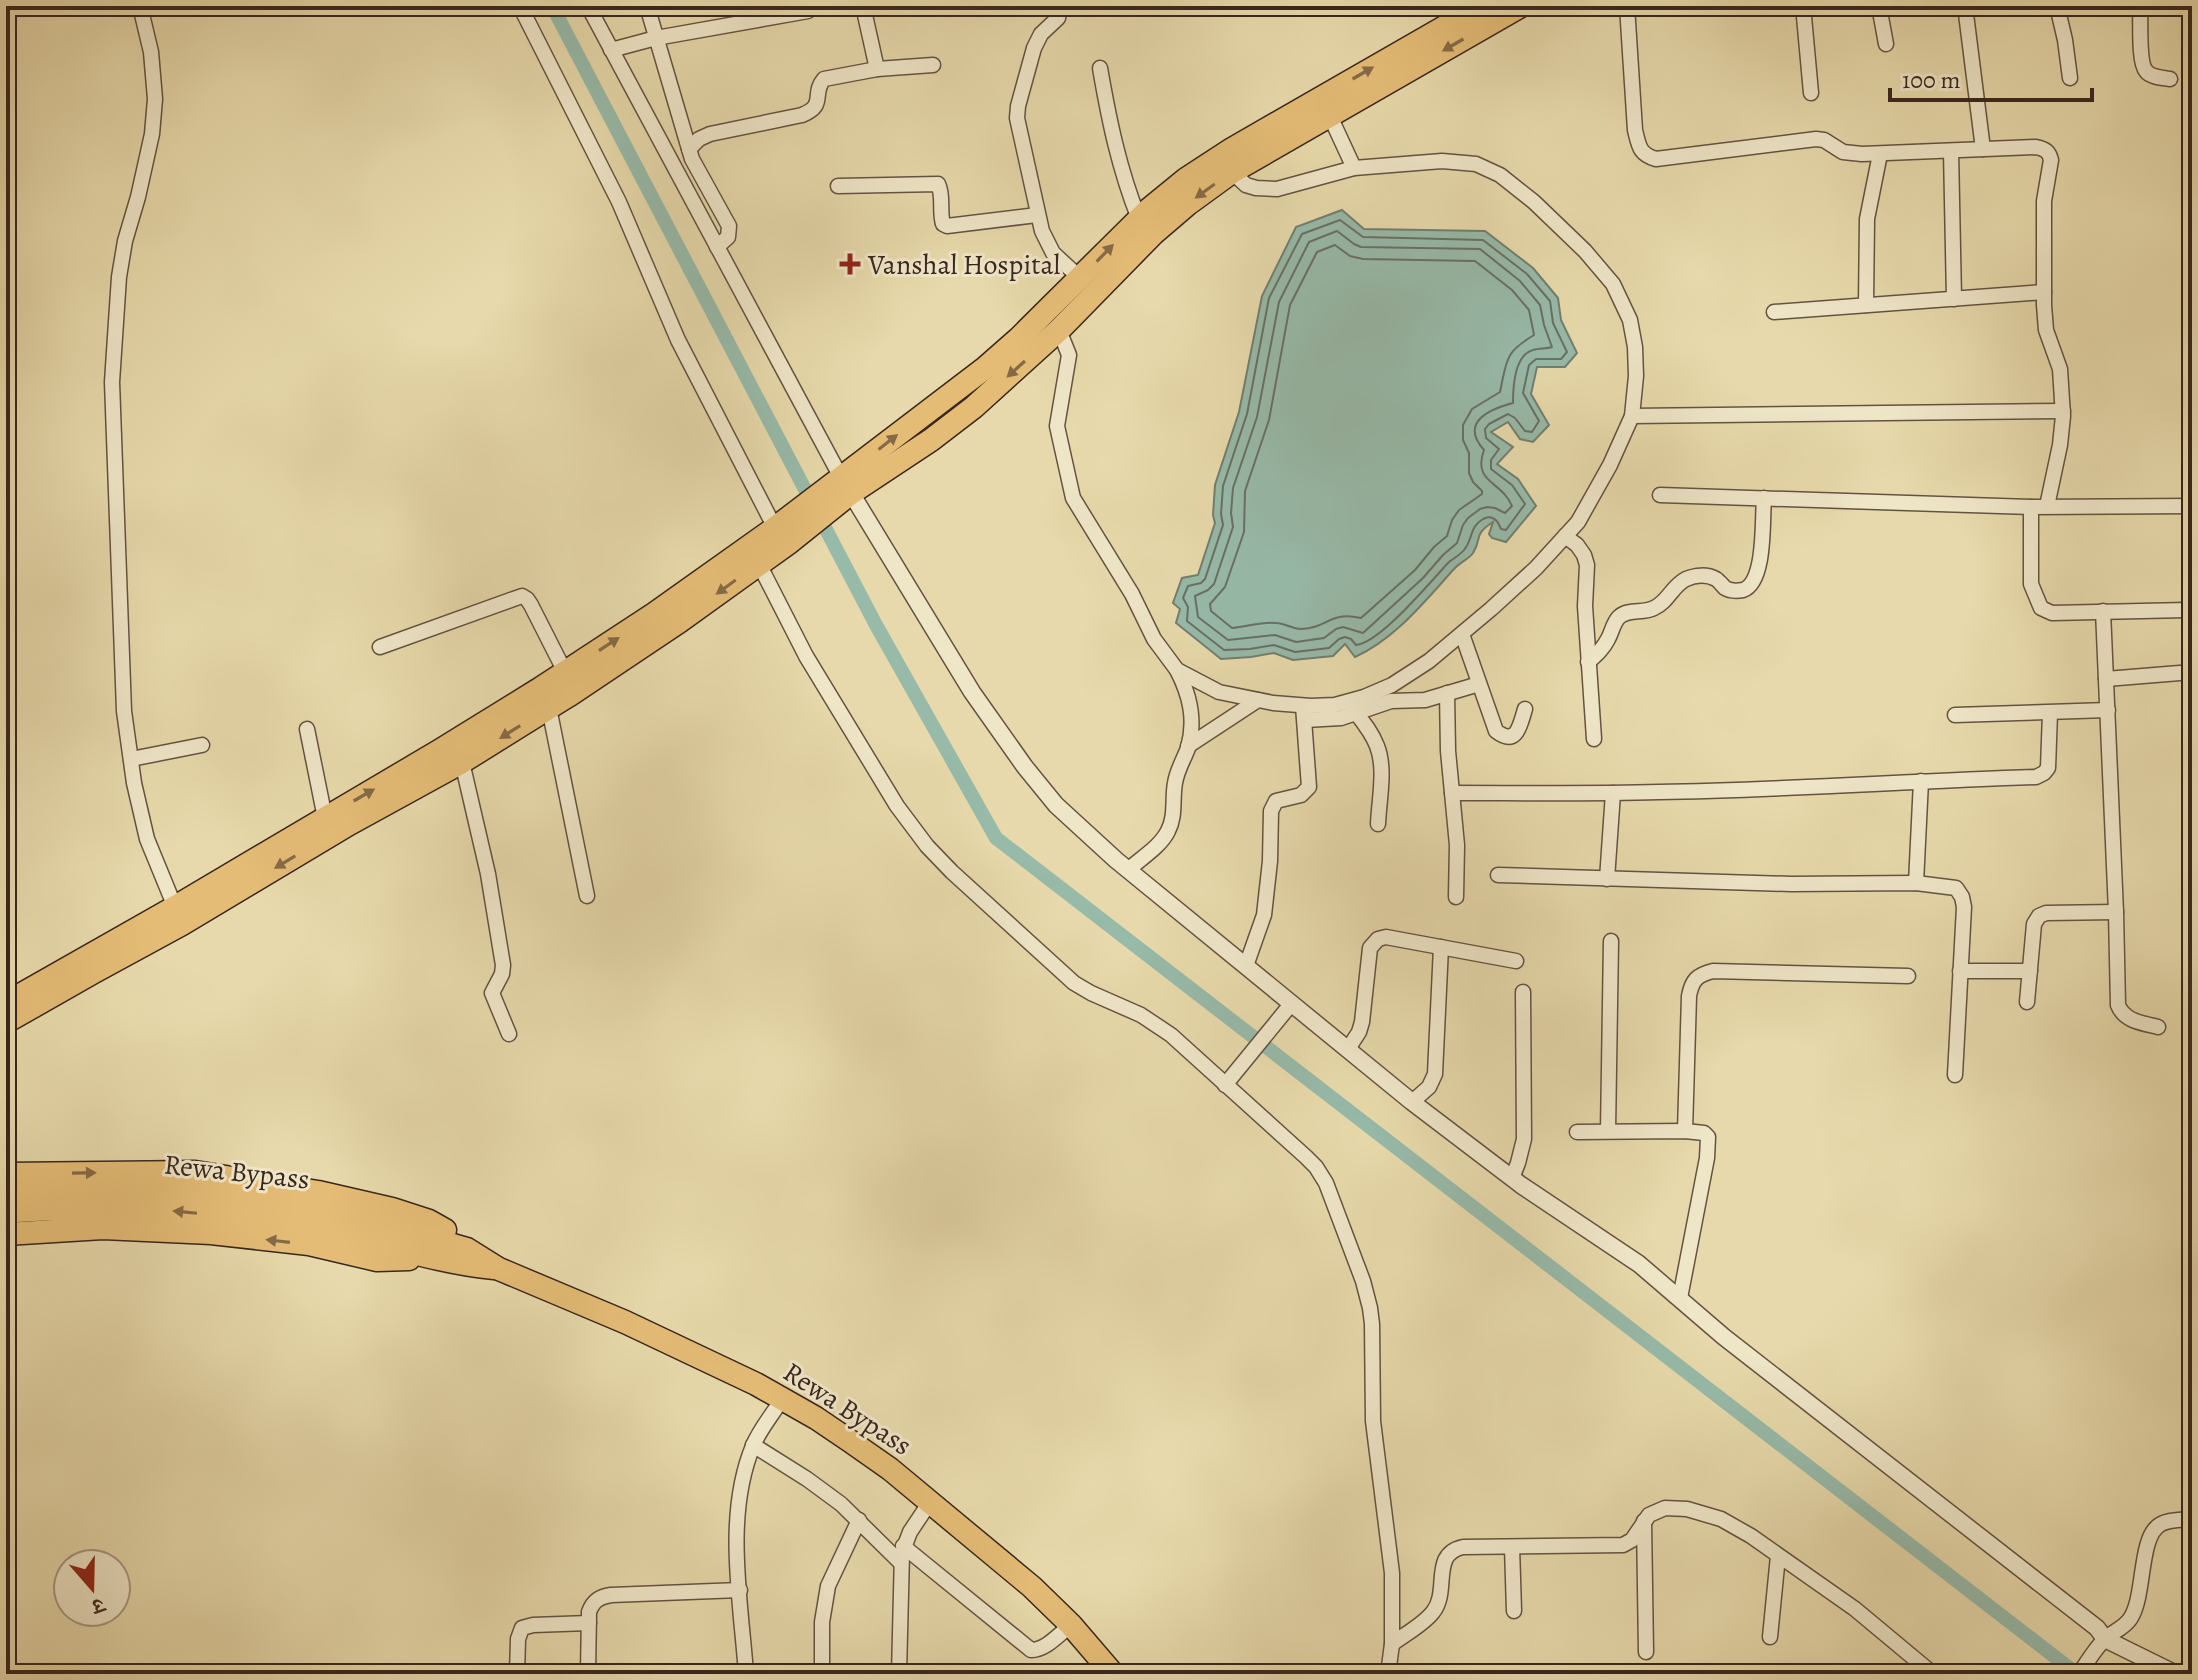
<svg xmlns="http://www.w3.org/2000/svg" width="2198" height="1680" viewBox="0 0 2198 1680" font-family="Alegreya,'Noto Serif Devanagari',serif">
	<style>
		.water { fill: #97baa9; stroke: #717f71; stroke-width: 2 }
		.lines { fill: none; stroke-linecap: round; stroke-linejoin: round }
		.shore { stroke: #687064; stroke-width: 2 }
		.canal { stroke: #97baa9; stroke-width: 14 }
		.minor-casing { stroke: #645341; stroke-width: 17 }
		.tertiary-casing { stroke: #645341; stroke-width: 19 }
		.primary-casing { stroke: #39261e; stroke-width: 25 }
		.trunk-casing { stroke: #39261e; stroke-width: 25 }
		.minor { stroke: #efe6c8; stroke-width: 14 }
		.tertiary { stroke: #efe6c8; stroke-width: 16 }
		.primary { stroke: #e4bc76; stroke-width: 22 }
		.trunk { stroke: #e4bc76; stroke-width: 22 }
		.oneway { fill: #866a46 }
		.poi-dot { fill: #8f2418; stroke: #efe6c8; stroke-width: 3 }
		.labels { text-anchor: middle; stroke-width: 6; stroke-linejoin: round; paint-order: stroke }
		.poi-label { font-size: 28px; fill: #39261e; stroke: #efe6c8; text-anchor: start }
		.street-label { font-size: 28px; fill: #39261e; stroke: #efe6c8 }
	</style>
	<rect width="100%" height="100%" fill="#e7d9ab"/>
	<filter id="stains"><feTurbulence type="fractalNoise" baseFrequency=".0025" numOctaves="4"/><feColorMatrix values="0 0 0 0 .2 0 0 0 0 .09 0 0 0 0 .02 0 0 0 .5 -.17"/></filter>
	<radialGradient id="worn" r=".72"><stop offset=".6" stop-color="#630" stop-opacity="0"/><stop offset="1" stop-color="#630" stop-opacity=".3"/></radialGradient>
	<path class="water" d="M1342,210L1364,229L1485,231L1533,268L1558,298L1561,320L1577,353L1565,367H1537L1531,394L1549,425L1533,442L1520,439L1508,422L1491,432L1513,447L1497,464L1518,479L1536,506L1506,542L1492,538L1489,534L1493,522C1472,536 1483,537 1473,553C1469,559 1459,563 1454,569C1425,601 1395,639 1355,657L1345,644L1333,656L1293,660L1274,653L1251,657L1221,659L1176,623L1180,609L1173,603L1182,578L1198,575L1215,523L1213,515L1215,485L1239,412L1262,296L1296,227Z"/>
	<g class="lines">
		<g class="shore">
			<path d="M1340,220L1363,237L1483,240L1527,274L1550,301L1553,323L1567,352L1561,359H1536L1529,365L1523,393L1539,421L1532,432L1525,431L1515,418L1508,414L1489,424L1485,429L1486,438L1499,449L1491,460V469L1512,485L1525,504L1506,530L1501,529C1498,521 1493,514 1483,519C1469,527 1473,540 1464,550C1460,555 1454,558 1449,562C1430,582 1381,642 1356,645L1351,639L1345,637L1339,639L1329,648L1295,652L1274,645L1250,649L1224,650L1187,621L1188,607L1183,598L1188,586L1201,583L1205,579L1223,525L1221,514L1223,486L1247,414L1269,298L1302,234Z"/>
			<path d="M1337,231L1354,244L1361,247L1480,249L1520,281L1540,305L1544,325L1552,347C1546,349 1539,348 1533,350C1514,355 1513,387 1513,403C1490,409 1459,422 1484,450C1472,483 1502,481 1512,506L1505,513L1495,508L1487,507L1480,509L1468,518L1463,525L1457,543L1443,555L1423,578L1363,633L1343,627L1336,629L1324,638L1296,642L1275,635L1228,640L1198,617L1195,596L1208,590L1214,584L1233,527L1231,513L1233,488L1257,417L1279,302L1309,242Z"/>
			<path d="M1335,245L1350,256L1363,259L1475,261L1512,290L1529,310L1534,335C1504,353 1507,360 1500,392L1472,409L1463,425V440L1469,453V473L1473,482L1482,491V494L1459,510L1452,520L1447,536L1434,547L1415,570L1361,618C1328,611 1329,628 1301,629C1292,629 1285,623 1276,623C1262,621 1247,627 1232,628L1211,611L1210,604L1225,587L1244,532L1245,491L1269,420L1290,305L1317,252Z"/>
		</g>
		<polyline class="canal" points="552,6 876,625 996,838 2077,1674"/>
		<defs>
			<g id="minor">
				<polyline points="140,6 151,52 155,99 152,134 138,197 125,241 119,277 112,382 124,711 134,783 147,839 177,912"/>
				<polyline points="520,6 619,202 678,340 775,528"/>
				<polyline points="588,6 844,483"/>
				<polyline points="647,6 692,159 729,226 728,237 717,247"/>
				<polyline points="863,6 877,69"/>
				<polyline points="1060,6 1058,18 1041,34 1034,48 1018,106 1017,118 1042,231 1053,253 1080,278"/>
				<path d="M1627,6L1635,130C1639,146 1639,154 1656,159L1816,139L1824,140L1843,152L1862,154L2036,147C2045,149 2049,151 2051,160L2044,201V305L2046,330L2060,369L2063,416L2060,445L2047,506"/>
				<polyline points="1803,6 1811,93"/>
				<polyline points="1879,6 1886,44"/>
				<polyline points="1965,6 1983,149"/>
				<polyline points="2057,6 2065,40 2070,78"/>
				<path d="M2140,6C2141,20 2138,62 2146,71C2150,77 2163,78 2170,79"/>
				<polyline points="611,50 656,38 808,11"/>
				<path d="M1100,68C1109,120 1119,169 1139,219"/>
				<polyline points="1330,116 1354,168"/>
				<path d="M689,149L699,139L710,134L802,115C827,105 811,94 824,79L877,69L933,65"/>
				<polyline points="1951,151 1954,299"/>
				<path d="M838,186L938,184C944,196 939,211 943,224L947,226L1037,215"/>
				<polyline points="1866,305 1867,219 1880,154"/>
				<polyline points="1774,312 2044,292"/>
				<polyline points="1059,330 1069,355 1057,426 1073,498 1132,594 1154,639 1177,670 1219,692 1273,703 1311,706 1335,705 1364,697 1392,685 1429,661 1491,609 1536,568 1578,522 1610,465 1632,416 1636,376 1635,347 1630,320 1613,284 1585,251 1534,202 1500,175 1476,164 1442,161 1354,168 1277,189 1256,188 1246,185 1232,172"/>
				<polyline points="1632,416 2063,411"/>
				<polyline points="1660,495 2031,507 2192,506"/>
				<polyline points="2031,507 2031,584 2041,608 2052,613 2186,610"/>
				<polyline points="1565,536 1577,545 1584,555 1587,565 1585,606 1594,739"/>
				<polyline points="759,564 806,656 897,806 927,846 952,872 1074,983 1091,993 1141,1015 1171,1035 1306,1157 1316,1167 1326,1183 1363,1281 1370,1308 1372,1324 1373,1421 1392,1573 1392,1644 1388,1674"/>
				<path d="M2103,611L2116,912L2118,1005C2124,1021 2142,1023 2158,1027"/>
				<path d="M1462,634L1496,731C1517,747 1520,725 1525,709"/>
				<polyline points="380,647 522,596 527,599 531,605 565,672"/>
				<path d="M1588,662C1596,655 1603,649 1608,639C1612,632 1613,623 1619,617C1629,608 1643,614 1654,608C1668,602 1672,586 1686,579C1695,575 1707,574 1716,579C1719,581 1722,585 1725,588C1730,591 1737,591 1743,590C1766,582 1762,520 1764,498"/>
				<polyline points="2106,679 2192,672"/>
				<polyline points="1447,693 1448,751 1457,845 1456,897"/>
				<polyline points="548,703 587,896"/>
				<path d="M1356,713C1364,723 1372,733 1377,746C1386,769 1379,799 1378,824"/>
				<polyline points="1955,715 2108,710"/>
				<polyline points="1305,720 1341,718 1391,701 1425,700 1479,684"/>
				<polyline points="307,729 325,818"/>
				<polyline points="1188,746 1258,700"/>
				<polyline points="131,759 202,745"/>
				<polyline points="462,762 488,874 503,965 502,974 492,993 509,1034"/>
				<path d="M1452,793C1521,793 1590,794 1659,792C1785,790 1910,781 2036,777L2044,773L2048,768L2050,713"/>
				<path d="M1128,870C1141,858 1160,847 1168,831C1176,816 1172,799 1175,783C1177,770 1184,759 1188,748C1196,720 1190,695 1177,670"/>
				<polyline points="1498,875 1791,884 1916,883 1956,888 1962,897 1964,907 1955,1075"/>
				<polyline points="1607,879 1613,793"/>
				<polyline points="1916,883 1921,781"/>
				<polyline points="1246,966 1264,915 1270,861 1271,811 1276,801 1301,795 1309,787 1303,706"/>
				<polyline points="1960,971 2030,971"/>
				<polyline points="2027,1002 2034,924 2039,916 2046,913 2116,912"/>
				<polyline points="1348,1049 1359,1032 1362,1022 1370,948 1378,939 1386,937 1516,961"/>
				<polyline points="1225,1085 1292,1003"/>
				<polyline points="1412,1102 1429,1087 1435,1074 1441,947"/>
				<polyline points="1608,1131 1611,941"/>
				<path d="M1685,1131L1689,996C1692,980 1697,975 1713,971L1908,976"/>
				<polyline points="1577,1132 1685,1131 1704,1133 1708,1137 1707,1158 1680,1298"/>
				<polyline points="1512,1178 1518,1163 1524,1139 1523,992"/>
				<polyline points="753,1445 807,1479 841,1504 901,1563"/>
				<polyline points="1644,1521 1646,1652"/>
				<path d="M903,1546L1031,1650C1046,1650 1059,1634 1071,1625"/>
				<polyline points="1512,1547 1514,1611"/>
				<polyline points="1770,1637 1778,1556"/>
				<path d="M1392,1644C1405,1634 1423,1625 1433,1612C1450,1591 1430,1554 1463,1547L1623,1545L1632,1540L1649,1515L1665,1508L1687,1509L1721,1519L1751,1536L1855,1609L1933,1674"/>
				<polyline points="517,1674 518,1639 522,1628 533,1625 589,1623"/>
				<path d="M588,1674L589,1612C593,1601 599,1597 611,1595L740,1590"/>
				<path d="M746,1674C741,1601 724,1516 753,1446C759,1430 773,1414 782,1399"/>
				<polyline points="822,1674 822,1622 828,1586 859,1520"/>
				<polyline points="899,1674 902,1553 910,1532 930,1502"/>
				<path d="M2079,1674C2087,1663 2095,1648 2106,1638C2114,1631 2124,1628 2130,1619C2146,1596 2138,1536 2161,1524C2170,1519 2182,1520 2192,1519"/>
			</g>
			<polyline id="tertiary" points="851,493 972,692 1025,767 1056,805 1116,860 1412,1102 1521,1185 1639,1264 1724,1337 2097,1628 2105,1639 2176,1674"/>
			<g id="primary">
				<polyline points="6,1003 175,907 439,751 541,688 654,614 775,528 985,368 1018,339 1148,210 1186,179 1232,149 1481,6"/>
				<polyline points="6,1022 94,972 182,924 349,824 462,762 568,696 680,621 790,542 851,493 931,440 974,407 1059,330 1153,234 1188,204 1232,172 1521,6"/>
			</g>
			<g id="trunk">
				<polyline points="6,1174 195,1172 318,1192 392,1209 429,1221 445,1230"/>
				<polyline points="6,1193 97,1191 183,1193 251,1198 373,1222 467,1249 499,1269 625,1322 756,1384 816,1418 850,1441 890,1469 1032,1587 1071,1625 1113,1674"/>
				<path d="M6,1212C32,1209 59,1209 85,1209C158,1209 232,1213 304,1226C367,1237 429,1262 494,1268"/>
				<polyline points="6,1234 103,1228 211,1233 309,1244 377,1260 409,1259"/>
			</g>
		</defs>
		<use href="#minor" class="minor-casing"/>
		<use href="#tertiary" class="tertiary-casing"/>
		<use href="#primary" class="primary-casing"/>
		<use href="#trunk" class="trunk-casing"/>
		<use href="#minor" class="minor"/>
		<use href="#tertiary" class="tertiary"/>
		<use href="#primary" class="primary"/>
		<use href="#trunk" class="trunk"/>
	</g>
	<defs><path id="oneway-solid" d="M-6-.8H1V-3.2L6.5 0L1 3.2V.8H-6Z" transform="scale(2)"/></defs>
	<g class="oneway">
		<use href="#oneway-solid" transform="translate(1453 45) rotate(150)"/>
		<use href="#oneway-solid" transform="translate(1363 73) rotate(-30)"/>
		<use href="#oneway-solid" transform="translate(1205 191) rotate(144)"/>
		<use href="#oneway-solid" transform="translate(1105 253) rotate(-46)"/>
		<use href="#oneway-solid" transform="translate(1016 369) rotate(138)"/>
		<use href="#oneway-solid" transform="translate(888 442) rotate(-38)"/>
		<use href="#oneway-solid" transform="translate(726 587) rotate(144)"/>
		<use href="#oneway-solid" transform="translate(609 644) rotate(-33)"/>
		<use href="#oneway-solid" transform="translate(510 732) rotate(148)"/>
		<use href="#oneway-solid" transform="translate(364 795) rotate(-30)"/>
		<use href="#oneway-solid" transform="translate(285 862) rotate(149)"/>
		<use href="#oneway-solid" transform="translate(84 1173) rotate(-1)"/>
		<use href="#oneway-solid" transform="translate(185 1212) rotate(-174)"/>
		<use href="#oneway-solid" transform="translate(278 1241) rotate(-173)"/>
	</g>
	<path class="poi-dot" d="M846 252h8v8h8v8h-8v8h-8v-8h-8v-8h8z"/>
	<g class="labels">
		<g class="poi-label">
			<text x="868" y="274">Vanshal Hospital</text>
		</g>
		<g class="street-label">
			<text transform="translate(237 1171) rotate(6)" y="10">Rewa Bypass</text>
			<text transform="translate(848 1408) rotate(33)" y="10">Rewa Bypass</text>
		</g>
	</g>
	<rect width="2198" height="1680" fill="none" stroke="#e7d9ab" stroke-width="32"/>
	<rect x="8" y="8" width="2182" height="1664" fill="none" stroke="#39261e" stroke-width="4"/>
	<rect x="16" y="16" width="2166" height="1648" fill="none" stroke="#39261e" stroke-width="2"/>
	<g transform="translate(92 1588) rotate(160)"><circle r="38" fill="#efe6c8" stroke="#a69984" stroke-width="2"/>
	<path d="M0-6L14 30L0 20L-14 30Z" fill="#8f2418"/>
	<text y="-12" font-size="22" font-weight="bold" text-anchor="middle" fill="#39261e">उ</text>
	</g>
	<path d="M1890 88v12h202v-12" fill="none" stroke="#39261e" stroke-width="4"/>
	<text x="1902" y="88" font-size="24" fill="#39261e" stroke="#efe6c8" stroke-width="6" paint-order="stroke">100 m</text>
	<rect width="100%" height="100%" filter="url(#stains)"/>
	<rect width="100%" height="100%" fill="url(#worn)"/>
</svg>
